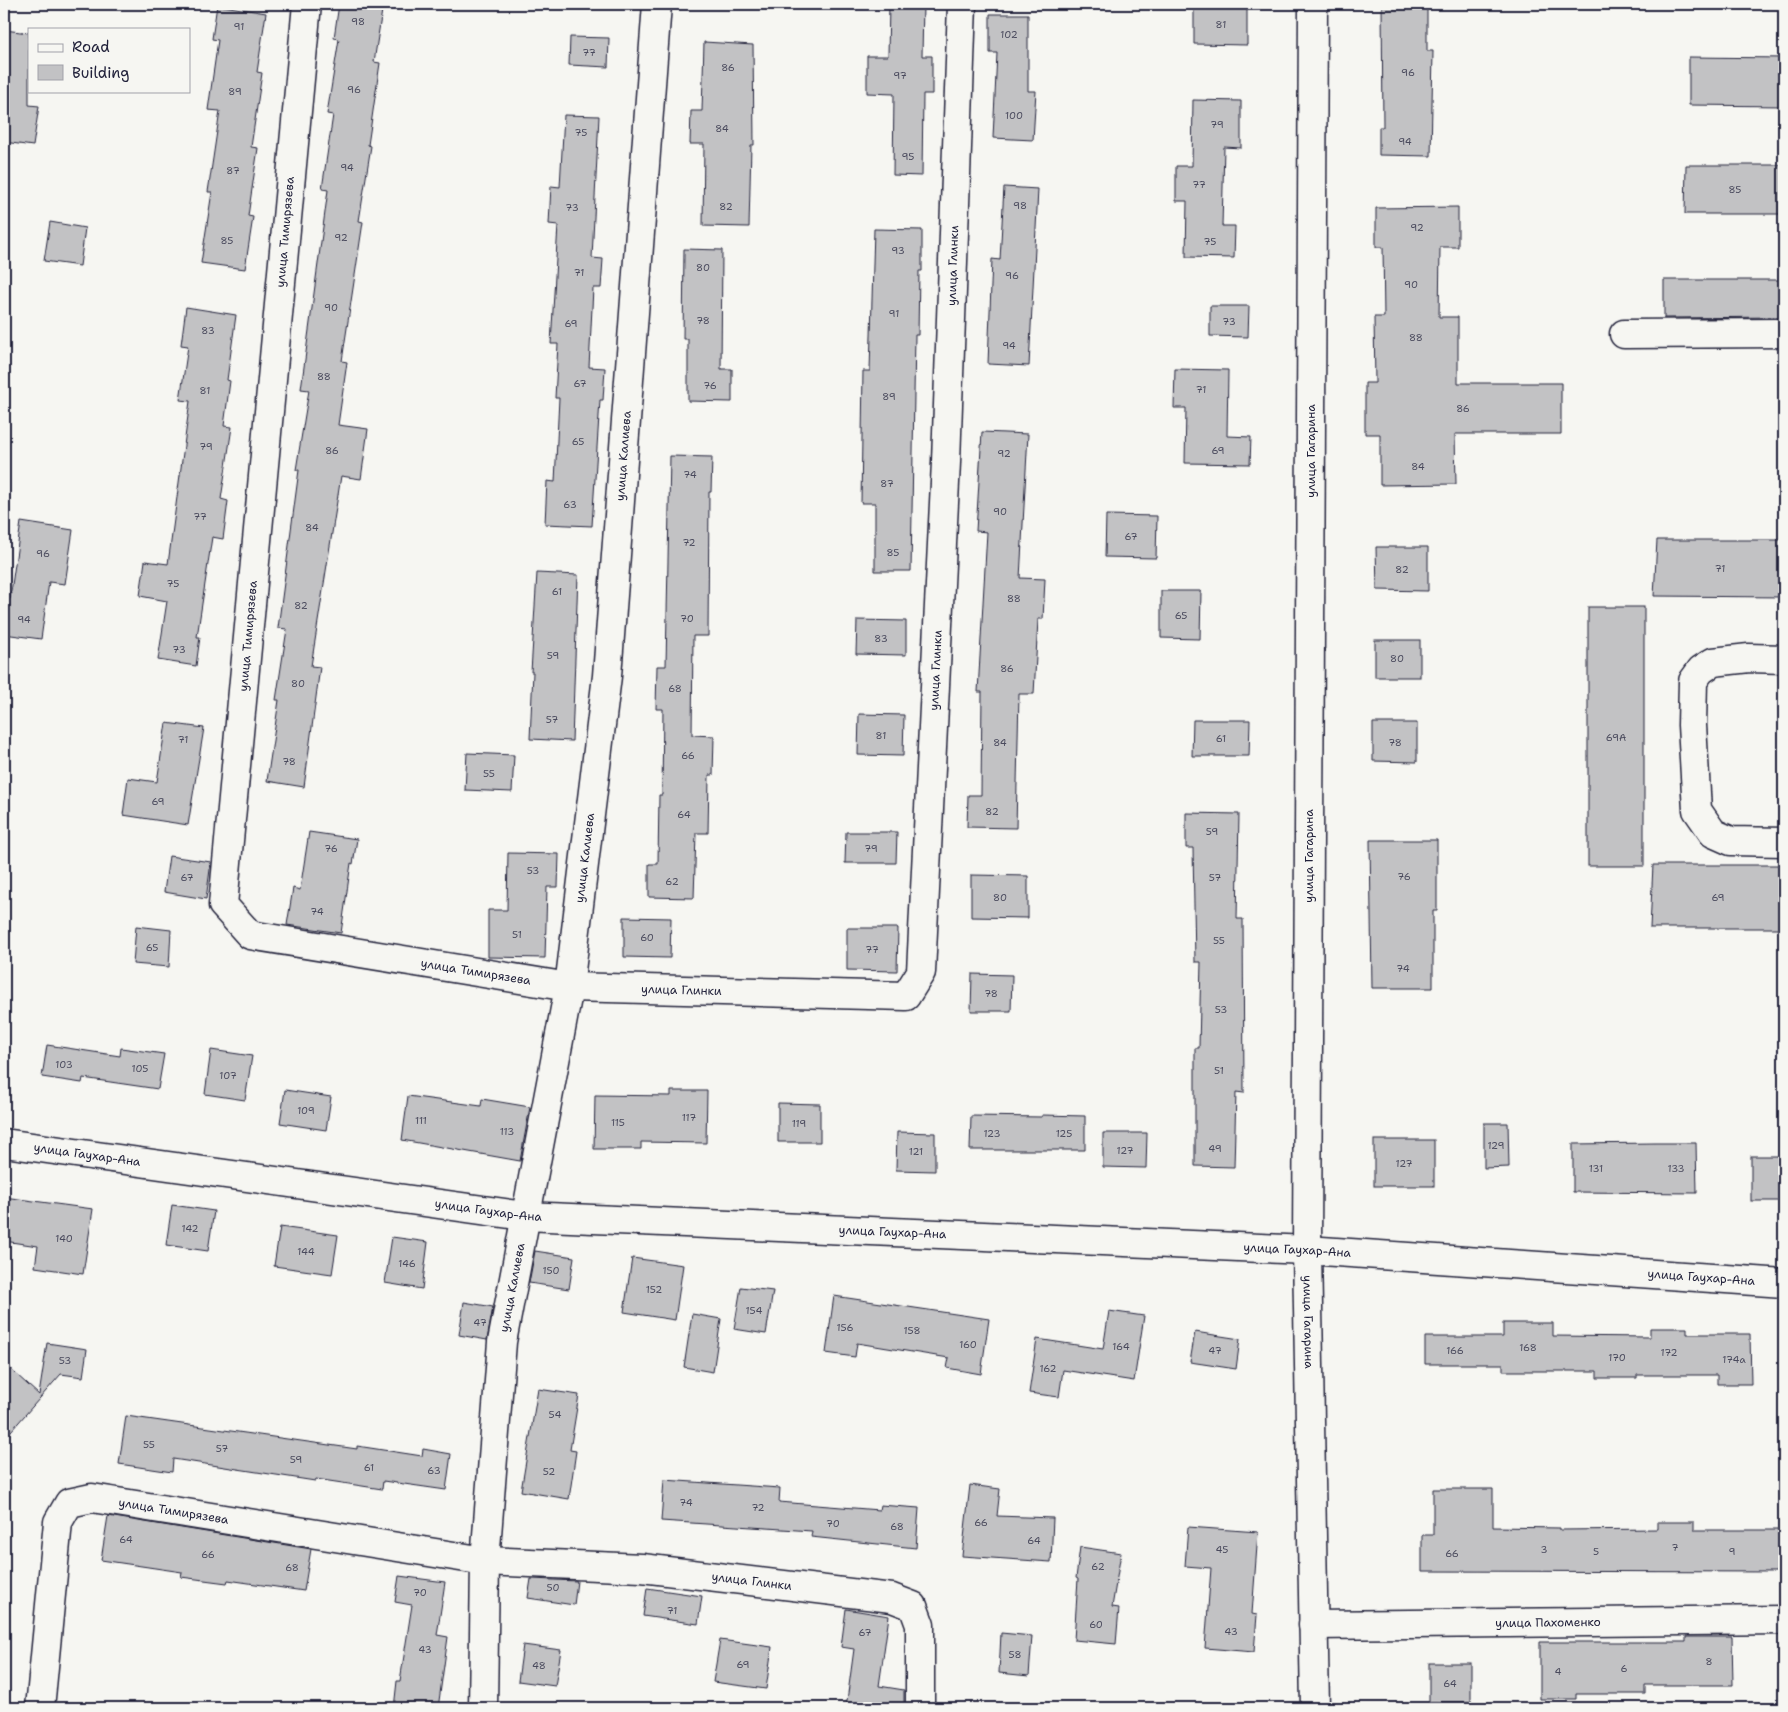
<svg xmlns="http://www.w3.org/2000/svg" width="1788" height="1712" viewBox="0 0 1788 1712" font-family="'Shantell Sans',sans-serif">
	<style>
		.building { fill: #c2c2c4; stroke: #22223b }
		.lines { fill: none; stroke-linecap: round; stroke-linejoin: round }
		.minor-casing { stroke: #22223b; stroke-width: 31 }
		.minor { stroke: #f6f6f2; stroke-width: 28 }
		.labels { text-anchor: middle; stroke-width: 4.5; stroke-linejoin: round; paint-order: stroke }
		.number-label { font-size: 10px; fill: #4a4a5d }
		.street-label { font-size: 12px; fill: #22223b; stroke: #f6f6f2 }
	</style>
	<rect width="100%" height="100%" fill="#f6f6f2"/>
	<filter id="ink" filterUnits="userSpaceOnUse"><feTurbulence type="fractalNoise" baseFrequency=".02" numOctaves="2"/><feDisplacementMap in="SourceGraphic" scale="10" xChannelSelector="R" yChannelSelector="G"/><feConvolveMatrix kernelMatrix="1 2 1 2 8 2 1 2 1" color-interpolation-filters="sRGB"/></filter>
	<g filter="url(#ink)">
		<g class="building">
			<polygon points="339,4 383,4 374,62 380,63 368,145 371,146 359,221 363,222 342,361 347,362 338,425 368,429 361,479 341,476 311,666 320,667 304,787 267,781 279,700 276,700 287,629 278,628 299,470 296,470 309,390 301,389 328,190 322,189 333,115 327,114 339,39 334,38"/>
			<polygon points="889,4 923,4 922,56 932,56 932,94 923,94 922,176 893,175 894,94 867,93 867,56 888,56"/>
			<polygon points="1194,4 1247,4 1247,45 1194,44"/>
			<polygon points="1382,4 1427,4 1427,51 1433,51 1431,156 1379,155 1379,127 1383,127"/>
			<polygon points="217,5 266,13 257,72 262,73 251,147 258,148 248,216 253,217 245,269 201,263 212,192 208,192 220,111 208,110 218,40 212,39"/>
			<polygon points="990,14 1028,14 1028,91 1036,91 1033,140 993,138 997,53 990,53"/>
			<polygon points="4,30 29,33 29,105 39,106 33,146 4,142"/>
			<polygon points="570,37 609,38 608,67 569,65"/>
			<polygon points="704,42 753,45 754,145 751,145 749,227 703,226 704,144 690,144 691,111 702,111"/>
			<polygon points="1689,57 1784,58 1784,106 1689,105"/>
			<polygon points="1193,100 1241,101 1241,148 1224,147 1222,226 1235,226 1234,258 1186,257 1187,201 1176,201 1176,166 1192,166"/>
			<polygon points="564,115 599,116 592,258 603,259 601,288 593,288 589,367 605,368 603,400 600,400 592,526 545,524 547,481 555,482 559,398 555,398 558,344 551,344 558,225 549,224 551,186 560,187"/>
			<polygon points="1686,165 1784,165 1784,214 1685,214"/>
			<polygon points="1004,187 1038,189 1029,366 988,364 992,259 1000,260"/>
			<polygon points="1458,207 1458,247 1440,247 1439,317 1458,317 1458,383 1561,383 1561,434 1455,434 1456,484 1380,485 1380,434 1365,434 1365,383 1375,383 1374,317 1384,317 1383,247 1376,247 1376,208"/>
			<polygon points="50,222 85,228 80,266 44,261"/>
			<polygon points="874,229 922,230 922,271 919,271 918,335 915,335 911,571 875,571 875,503 861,503 863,371 870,371"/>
			<polygon points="684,249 722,250 721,369 732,369 732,402 688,401 688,339 683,339"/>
			<polygon points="1664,280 1784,280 1784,317 1664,318"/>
			<polygon points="1210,306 1249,306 1248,337 1210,336"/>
			<polygon points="186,307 236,315 227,380 230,381 224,426 232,427 221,499 228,501 223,539 212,537 197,637 200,637 196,666 158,660 167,601 140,596 145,561 168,564 190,401 180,400 188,346 181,345"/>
			<polygon points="1175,369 1228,370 1227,436 1251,437 1250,464 1185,463 1186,408 1174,408"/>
			<polygon points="982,432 1028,434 1020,578 1045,579 1043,619 1038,619 1034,694 1019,694 1016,828 967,827 968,795 981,795 982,692 978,692 987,532 976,531"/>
			<polygon points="670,456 712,457 711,492 709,492 708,636 693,636 692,735 714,736 713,775 709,775 708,833 696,833 694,898 649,897 649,864 658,864 659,795 662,795 663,709 656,709 657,666 666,666"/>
			<polygon points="1106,515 1157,516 1156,558 1105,557"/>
			<polygon points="21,522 73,530 65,584 49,582 41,639 4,634 4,599 10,599"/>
			<polygon points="1657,540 1784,540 1784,597 1654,596"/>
			<polygon points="1376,547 1428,547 1428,591 1377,590"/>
			<polygon points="537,573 578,575 572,741 530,739 533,672 531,672"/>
			<polygon points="1161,591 1201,591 1200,639 1161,638"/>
			<rect x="1588" y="607" width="56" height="259"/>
			<polygon points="857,620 906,621 906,655 856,654"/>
			<rect x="1375" y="640" width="45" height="37"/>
			<polygon points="859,714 904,715 903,756 858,755"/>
			<polygon points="1193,720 1250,720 1249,756 1192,756"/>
			<polygon points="166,723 204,728 188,825 123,815 128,778 157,782"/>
			<polygon points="1373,723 1417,723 1417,762 1373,761"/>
			<polygon points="467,753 514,755 512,792 465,790"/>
			<polygon points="1186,813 1239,814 1237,919 1243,919 1244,1093 1236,1092 1234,1167 1195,1166 1195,1048 1199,1048 1201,962 1195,962 1193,848 1186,848"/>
			<polygon points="309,832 357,839 353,864 351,863 341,933 287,925 293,888 300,890"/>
			<polygon points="846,832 897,832 896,863 845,863"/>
			<polygon points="1370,840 1437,840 1437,911 1433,911 1433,988 1372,988"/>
			<polygon points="508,853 559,854 558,887 547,887 545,958 488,957 488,910 507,910"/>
			<polygon points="169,856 211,862 206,899 164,892"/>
			<polygon points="1653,865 1784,865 1784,928 1650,928"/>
			<polygon points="971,875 1028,876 1028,918 971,917"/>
			<polygon points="624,917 671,918 670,958 624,957"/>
			<polygon points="136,926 171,930 169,967 133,964"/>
			<polygon points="847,928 898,928 897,971 847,970"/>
			<polygon points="972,974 1012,975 1011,1011 971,1011"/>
			<polygon points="47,1045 120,1056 121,1048 164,1054 158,1089 83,1078 82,1083 42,1077"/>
			<polygon points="211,1050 252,1056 245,1100 205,1094"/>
			<polygon points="285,1090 331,1097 326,1130 280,1123"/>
			<polygon points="671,1091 707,1091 706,1143 641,1142 641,1149 594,1149 595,1095 671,1096"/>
			<polygon points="408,1096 481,1106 482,1099 530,1107 520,1161 402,1140"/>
			<polygon points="778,1103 820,1104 820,1142 778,1142"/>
			<polygon points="1042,1115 1085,1116 1085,1150 970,1150 971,1116 1042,1117"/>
			<polygon points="1484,1123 1508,1123 1509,1167 1484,1168"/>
			<polygon points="897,1132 935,1133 935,1171 896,1170"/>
			<polygon points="1103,1133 1147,1133 1146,1168 1103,1167"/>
			<rect x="1374" y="1140" width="60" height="46"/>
			<polygon points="1655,1143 1696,1143 1697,1193 1573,1192 1573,1144"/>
			<rect x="1751" y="1156" width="33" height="45"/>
			<polygon points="4,1197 93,1209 83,1274 35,1267 38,1246 4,1241"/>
			<polygon points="172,1205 214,1211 208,1251 166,1245"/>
			<polygon points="280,1227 338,1235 332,1274 274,1266"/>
			<polygon points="392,1237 428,1242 422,1289 385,1283"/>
			<polygon points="535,1251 574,1257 569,1289 529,1283"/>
			<polygon points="632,1258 683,1265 675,1320 624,1312"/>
			<polygon points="741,1287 773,1291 766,1334 734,1329"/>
			<polygon points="834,1296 989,1319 981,1374 947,1368 949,1358 857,1343 855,1357 826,1353"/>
			<polygon points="464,1302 493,1307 487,1340 459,1335"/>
			<polygon points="1109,1311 1144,1316 1134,1381 1063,1370 1059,1397 1029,1393 1037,1339 1103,1349"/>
			<polygon points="692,1314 721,1319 713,1372 684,1367"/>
			<polygon points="1503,1323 1553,1323 1553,1336 1650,1337 1650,1328 1687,1328 1687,1334 1750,1334 1751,1384 1717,1384 1717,1375 1637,1375 1637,1378 1597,1378 1597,1371 1503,1371 1503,1364 1425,1364 1425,1337 1503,1337"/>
			<polygon points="1195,1332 1240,1339 1236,1369 1190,1362"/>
			<polygon points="47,1343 87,1349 83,1377 61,1374 4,1439 4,1363 39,1395"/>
			<polygon points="538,1389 579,1395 570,1450 576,1451 569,1499 521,1491"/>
			<polygon points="126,1416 357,1449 357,1446 422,1456 423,1449 451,1454 446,1490 383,1481 382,1489 316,1479 315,1481 173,1459 172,1472 119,1464"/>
			<polygon points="664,1480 780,1488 779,1502 879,1510 880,1505 919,1508 916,1548 811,1537 812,1531 661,1521"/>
			<polygon points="970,1485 1000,1489 997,1516 1053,1518 1051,1562 962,1556"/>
			<polygon points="1433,1489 1493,1489 1493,1527 1560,1528 1560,1530 1657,1529 1657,1522 1694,1522 1694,1530 1784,1530 1784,1572 1422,1571 1422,1535 1433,1535"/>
			<polygon points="108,1516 311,1549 304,1591 228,1580 227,1583 181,1577 182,1572 101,1560"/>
			<polygon points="1188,1527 1258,1532 1252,1614 1257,1615 1254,1652 1205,1648 1211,1568 1185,1566"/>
			<polygon points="1080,1547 1121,1553 1112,1607 1119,1608 1116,1644 1074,1640 1078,1579 1076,1578"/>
			<polygon points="399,1576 445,1582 437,1635 448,1637 438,1708 394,1708 397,1681 400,1681 412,1605 395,1602"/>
			<polygon points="531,1579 577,1581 574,1605 528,1598"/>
			<polygon points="647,1588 702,1596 698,1624 643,1616"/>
			<polygon points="846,1609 889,1616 879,1686 904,1690 904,1708 846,1708 854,1649 841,1647"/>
			<polygon points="1001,1633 1032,1636 1029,1676 999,1673"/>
			<polygon points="1686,1637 1732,1637 1733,1685 1645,1685 1645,1694 1576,1694 1576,1699 1540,1699 1540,1642 1686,1642"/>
			<polygon points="720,1640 772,1647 766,1689 713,1682"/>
			<polygon points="523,1645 561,1650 555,1686 518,1681"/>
			<rect x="1429" y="1663" width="42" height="39"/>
		</g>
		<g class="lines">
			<defs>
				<g id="minor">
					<path id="s1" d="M307,4L223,905L250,935L569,987L906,996L921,972L946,462L962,4"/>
					<path id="s2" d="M1313,4L1307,1250L1315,1708"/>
					<polyline points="1624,334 1784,333"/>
					<polyline points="1784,659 1749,658 1713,662 1701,670 1693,681 1692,725 1697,810 1713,833 1731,841 1784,842"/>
					<path id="s3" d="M4,1143L525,1216L1307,1250L1784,1283"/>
					<path id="s4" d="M1313,1625L1784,1620"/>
					<path id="s5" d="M40,1708L58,1522L69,1503L92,1498L485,1561L642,1568L892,1598L913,1606L920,1625V1708"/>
					<path id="s6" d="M483,1708L485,1561L502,1342L569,987L607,676L657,4"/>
				</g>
			</defs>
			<use href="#minor" class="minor-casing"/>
			<use href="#minor" class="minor"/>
		</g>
	</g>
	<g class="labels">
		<g class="number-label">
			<text x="358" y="25">98</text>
			<text x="1221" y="28">81</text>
			<text x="239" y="30">91</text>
			<text x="1009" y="38">102</text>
			<text x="589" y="56">77</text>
			<text x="728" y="71">86</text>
			<text x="1408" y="76">96</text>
			<text x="900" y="79">97</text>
			<text x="354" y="93">96</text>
			<text x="235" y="95">89</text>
			<text x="1014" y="119">100</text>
			<text x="1217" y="128">79</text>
			<text x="722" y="132">84</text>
			<text x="581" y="136">75</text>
			<text x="1405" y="145">94</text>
			<text x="908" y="160">95</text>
			<text x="347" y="171">94</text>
			<text x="233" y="174">87</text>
			<text x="1199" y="188">77</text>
			<text x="1735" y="193">85</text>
			<text x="1020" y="209">98</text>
			<text x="726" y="210">82</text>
			<text x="572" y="211">73</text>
			<text x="1417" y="231">92</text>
			<text x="341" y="241">92</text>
			<text x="227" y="244">85</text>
			<text x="1210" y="245">75</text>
			<text x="898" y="254">93</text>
			<text x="703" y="271">80</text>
			<text x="579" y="276">71</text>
			<text x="1012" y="279">96</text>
			<text x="1411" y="288">90</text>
			<text x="331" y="311">90</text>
			<text x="894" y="317">91</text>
			<text x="703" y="324">78</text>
			<text x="1229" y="325">73</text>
			<text x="571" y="327">69</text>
			<text x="208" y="334">83</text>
			<text x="1416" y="341">88</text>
			<text x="1009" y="349">94</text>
			<text x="324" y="380">88</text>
			<text x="580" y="387">67</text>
			<text x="710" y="389">76</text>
			<text x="1201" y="393">71</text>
			<text x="205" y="394">81</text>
			<text x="889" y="400">89</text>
			<text x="1463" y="412">86</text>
			<text x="578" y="445">65</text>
			<text x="206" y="450">79</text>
			<text x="332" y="454">86</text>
			<text x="1218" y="454">69</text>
			<text x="1004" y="457">92</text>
			<text x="1418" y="470">84</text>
			<text x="690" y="478">74</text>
			<text x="887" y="487">87</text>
			<text x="570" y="508">63</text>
			<text x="1000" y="515">90</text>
			<text x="200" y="520">77</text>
			<text x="312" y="531">84</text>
			<text x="1131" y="540">67</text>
			<text x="689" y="546">72</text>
			<text x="893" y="556">85</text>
			<text x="43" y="557">96</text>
			<text x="1720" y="572">71</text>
			<text x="1402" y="573">82</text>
			<text x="173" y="587">75</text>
			<text x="557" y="595">61</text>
			<text x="1014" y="602">88</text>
			<text x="301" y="609">82</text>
			<text x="1181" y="619">65</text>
			<text x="687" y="622">70</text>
			<text x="24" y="623">94</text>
			<text x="881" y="642">83</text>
			<text x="179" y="653">73</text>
			<text x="553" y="659">59</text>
			<text x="1397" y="662">80</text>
			<text x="1007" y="672">86</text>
			<text x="298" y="687">80</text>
			<text x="675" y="692">68</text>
			<text x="552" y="723">57</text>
			<text x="881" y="739">81</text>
			<text x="1616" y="741">69А</text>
			<text x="1221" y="742">61</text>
			<text x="183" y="743">71</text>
			<text x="1000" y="746">84</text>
			<text x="1395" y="746">78</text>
			<text x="688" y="759">66</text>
			<text x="289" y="765">78</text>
			<text x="489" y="777">55</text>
			<text x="158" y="805">69</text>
			<text x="992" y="815">82</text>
			<text x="684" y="818">64</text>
			<text x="1212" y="835">59</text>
			<text x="331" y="852">76</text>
			<text x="871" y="852">79</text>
			<text x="533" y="874">53</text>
			<text x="1404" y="880">76</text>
			<text x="187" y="881">67</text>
			<text x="1215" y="881">57</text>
			<text x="672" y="885">62</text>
			<text x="1000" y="901">80</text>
			<text x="1718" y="901">69</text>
			<text x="317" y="915">74</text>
			<text x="517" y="938">51</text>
			<text x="647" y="941">60</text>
			<text x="1219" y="944">55</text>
			<text x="152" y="951">65</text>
			<text x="872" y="953">77</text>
			<text x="1403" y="972">74</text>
			<text x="991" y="997">78</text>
			<text x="1221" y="1013">53</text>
			<text x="64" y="1068">103</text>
			<text x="140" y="1072">105</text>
			<text x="1219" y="1074">51</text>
			<text x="228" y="1079">107</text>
			<text x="306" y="1114">109</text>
			<text x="689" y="1121">117</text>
			<text x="421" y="1124">111</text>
			<text x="618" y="1126">115</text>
			<text x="799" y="1127">119</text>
			<text x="507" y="1135">113</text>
			<text x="992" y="1137">123</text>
			<text x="1064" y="1137">125</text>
			<text x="1496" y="1149">129</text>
			<text x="1215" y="1152">49</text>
			<text x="1125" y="1154">127</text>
			<text x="916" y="1155">121</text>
			<text x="1404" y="1167">127</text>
			<text x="1596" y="1172">131</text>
			<text x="1676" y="1172">133</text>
			<text x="190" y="1232">142</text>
			<text x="64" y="1242">140</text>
			<text x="306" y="1255">144</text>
			<text x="407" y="1267">146</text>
			<text x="551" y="1274">150</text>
			<text x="654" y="1293">152</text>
			<text x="754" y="1314">154</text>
			<text x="480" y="1326">47</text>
			<text x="845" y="1331">156</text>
			<text x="912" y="1334">158</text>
			<text x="968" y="1348">160</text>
			<text x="1121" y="1350">164</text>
			<text x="1528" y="1351">168</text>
			<text x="1215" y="1354">47</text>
			<text x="1455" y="1354">166</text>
			<text x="1669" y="1356">172</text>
			<text x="1617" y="1361">170</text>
			<text x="1734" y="1363">174а</text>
			<text x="65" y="1364">53</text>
			<text x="1048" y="1372">162</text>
			<text x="555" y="1418">54</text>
			<text x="149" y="1448">55</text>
			<text x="222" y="1452">57</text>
			<text x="296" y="1463">59</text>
			<text x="369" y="1471">61</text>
			<text x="434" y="1474">63</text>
			<text x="549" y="1475">52</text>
			<text x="686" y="1506">74</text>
			<text x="758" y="1511">72</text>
			<text x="981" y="1526">66</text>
			<text x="833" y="1527">70</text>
			<text x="897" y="1530">68</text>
			<text x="126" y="1543">64</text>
			<text x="1034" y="1544">64</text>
			<text x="1675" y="1551">7</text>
			<text x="1222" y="1553">45</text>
			<text x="1544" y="1553">3</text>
			<text x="1596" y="1555">5</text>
			<text x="1732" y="1555">9</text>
			<text x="1452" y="1557">66</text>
			<text x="208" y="1558">66</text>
			<text x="1098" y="1570">62</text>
			<text x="292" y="1571">68</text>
			<text x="553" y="1591">50</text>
			<text x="420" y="1596">70</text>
			<text x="672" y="1614">71</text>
			<text x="1096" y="1628">60</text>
			<text x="1231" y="1635">43</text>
			<text x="865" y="1636">67</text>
			<text x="425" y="1653">43</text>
			<text x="1015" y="1658">58</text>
			<text x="1709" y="1665">8</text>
			<text x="743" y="1668">69</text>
			<text x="539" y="1669">48</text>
			<text x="1624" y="1672">6</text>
			<text x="1558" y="1675">4</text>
			<text x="1450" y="1687">64</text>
		</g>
		<g class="street-label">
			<text transform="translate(285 232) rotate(-85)" y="4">улица Тимирязева</text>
			<text dy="4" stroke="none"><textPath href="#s1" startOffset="2341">улица Глинки</textPath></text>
			<text transform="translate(1311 451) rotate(-90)" y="4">улица Гагарина</text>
			<text dy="4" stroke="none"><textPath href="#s6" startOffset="1262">улица Калиева</textPath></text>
			<text transform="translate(248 636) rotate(-85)" y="4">улица Тимирязева</text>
			<text dy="4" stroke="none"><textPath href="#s1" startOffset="1936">улица Глинки</textPath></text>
			<text transform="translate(1309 856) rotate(-90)" y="4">улица Гагарина</text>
			<text dy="4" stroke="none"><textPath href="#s6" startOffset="858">улица Калиева</textPath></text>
			<text dy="4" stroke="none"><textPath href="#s1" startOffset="1174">улица Тимирязева</textPath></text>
			<text dy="4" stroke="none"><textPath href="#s1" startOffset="1381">улица Глинки</textPath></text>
			<text dy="4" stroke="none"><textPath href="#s3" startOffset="84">улица Гаухар-Ана</textPath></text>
			<text dy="4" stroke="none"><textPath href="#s3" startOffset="489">улица Гаухар-Ана</textPath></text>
			<text dy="4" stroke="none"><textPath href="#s3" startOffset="894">улица Гаухар-Ана</textPath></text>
			<text dy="4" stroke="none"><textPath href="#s3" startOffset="1299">улица Гаухар-Ана</textPath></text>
			<text dy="4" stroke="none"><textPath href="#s3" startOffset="1704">улица Гаухар-Ана</textPath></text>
			<text dy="4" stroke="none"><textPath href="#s6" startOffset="422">улица Калиева</textPath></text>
			<text dy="4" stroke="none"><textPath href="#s2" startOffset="1318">улица Гагарина</textPath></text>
			<text dy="4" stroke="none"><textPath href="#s5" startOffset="315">улица Тимирязева</textPath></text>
			<text dy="4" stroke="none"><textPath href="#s5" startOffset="898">улица Глинки</textPath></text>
			<text dy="4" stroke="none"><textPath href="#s4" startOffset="235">улица Пахоменко</textPath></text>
		</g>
	</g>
	<rect width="1788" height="1712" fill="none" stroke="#f6f6f2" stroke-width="20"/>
	<rect x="10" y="10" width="1768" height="1692" fill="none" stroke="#22223b" stroke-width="2" filter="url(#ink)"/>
	<rect x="28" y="28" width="162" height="65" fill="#f6f6f2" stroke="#a1a1a9"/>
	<rect x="38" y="44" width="25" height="8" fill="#f6f6f2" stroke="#a1a1a9"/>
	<text x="72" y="52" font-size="15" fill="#22223b">Road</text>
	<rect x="38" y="65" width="25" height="15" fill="#c2c2c4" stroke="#a1a1a9"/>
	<text x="72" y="78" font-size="15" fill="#22223b">Building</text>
</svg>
